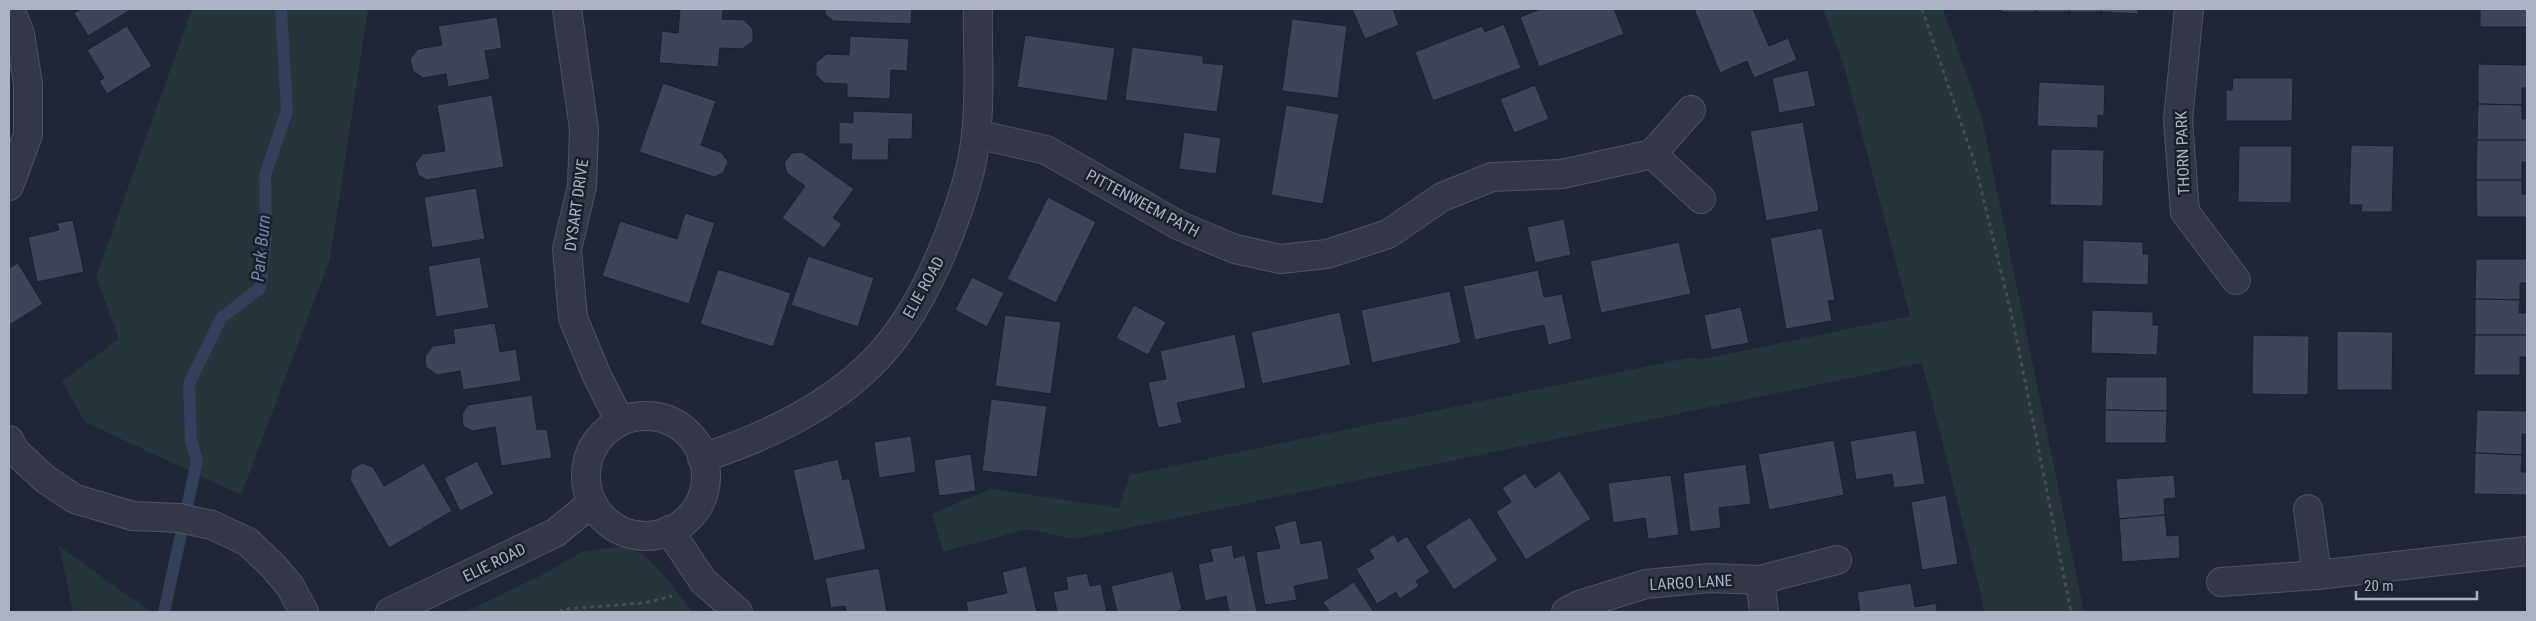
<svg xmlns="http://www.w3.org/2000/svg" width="2536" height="621" viewBox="0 0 2536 621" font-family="'Roboto Condensed',sans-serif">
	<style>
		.green { fill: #25353a }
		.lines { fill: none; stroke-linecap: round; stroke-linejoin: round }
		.stream { stroke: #343f5c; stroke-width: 12 }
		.building { fill: #3e4558; stroke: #1b202d }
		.minor-casing { stroke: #4e5361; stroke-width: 30 }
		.path { stroke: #425056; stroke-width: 3; stroke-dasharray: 4 4; stroke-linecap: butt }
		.minor { stroke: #343846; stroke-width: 28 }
		.labels { text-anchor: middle; stroke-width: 5; stroke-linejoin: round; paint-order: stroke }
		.street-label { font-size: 16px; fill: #aeb3c3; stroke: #191e2b }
		.water-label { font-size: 18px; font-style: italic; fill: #7685aa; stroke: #191e2b }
	</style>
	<rect width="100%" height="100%" fill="#202635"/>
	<g class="green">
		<polygon points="192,9 368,9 330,259 241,495 85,422 62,381 119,339 96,277"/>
		<polygon points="1823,9 1943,9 1982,118 2084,612 1984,612 1981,594 1922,363 1075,539 1027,529 943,552 932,514 990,489 1119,508 1130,475 1687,358 1704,359 1910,316 1844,66"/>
		<polygon points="59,546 145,608 152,612 73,612"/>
		<path d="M608,548C615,548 625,546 631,549C653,555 677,594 693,612H465L544,574L581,552Z"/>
	</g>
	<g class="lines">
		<polyline class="stream" points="164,612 197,461 191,440 189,384 221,318 260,288 266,237 265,175 287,111 281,9"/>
	</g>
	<g class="building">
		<polygon points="81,9 132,9 88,36 74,13"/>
		<polygon points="680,9 723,9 722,19 744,20 753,29 753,41 742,49 720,48 718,67 659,63 662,31 678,33"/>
		<polygon points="825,9 912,9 911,24 833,21 825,14"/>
		<polygon points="1352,9 1393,9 1399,25 1365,39"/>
		<polygon points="1541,9 1614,9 1624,34 1539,67 1520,17"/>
		<polygon points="1694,9 1753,9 1769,46 1788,38 1797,60 1754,78 1747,61 1720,73"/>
		<rect x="2001" y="9" width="35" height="3"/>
		<rect x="2036" y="9" width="33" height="3"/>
		<rect x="2069" y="9" width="32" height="3"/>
		<polygon points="2101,9 2138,9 2138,14 2101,12"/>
		<rect x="2480" y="9" width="47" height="18"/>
		<polygon points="497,17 502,48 485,51 490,79 448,87 446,74 423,78 413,71 410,59 418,49 442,45 438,26"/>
		<polygon points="1292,19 1347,26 1338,98 1282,91"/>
		<polygon points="1504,24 1521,68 1433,101 1415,52 1482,26 1485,32"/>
		<polygon points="127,26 152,66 107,94 99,81 104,78 87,50"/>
		<polygon points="1025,35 1115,48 1107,101 1017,87"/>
		<polygon points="850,36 909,39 907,71 891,70 890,99 847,97 847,84 824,83 816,75 816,63 826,54 849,55"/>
		<polygon points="1132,47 1203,56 1203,63 1224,65 1217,112 1125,100"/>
		<polygon points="2478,64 2527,65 2527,88 2522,88 2522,105 2478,104"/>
		<polygon points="1808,70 1816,106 1779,113 1772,78"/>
		<polygon points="2233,78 2293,78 2292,121 2226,121 2226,90 2232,90"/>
		<polygon points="2039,82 2105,85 2104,116 2098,115 2098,128 2037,126"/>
		<polygon points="663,83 716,101 701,145 722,153 728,162 723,173 714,177 639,152"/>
		<polygon points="1535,85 1549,119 1514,133 1500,99"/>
		<polygon points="492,95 504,167 427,180 418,175 415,163 423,154 445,151 437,105"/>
		<polygon points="2478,104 2522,105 2522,119 2527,119 2527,140 2477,140"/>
		<polygon points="1286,105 1339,114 1323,204 1271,195"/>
		<polygon points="853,111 913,113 912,139 889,139 888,160 851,160 852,144 839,144 839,122 853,123"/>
		<polygon points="1803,122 1819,211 1766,221 1750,131"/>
		<polygon points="1184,132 1221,138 1216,174 1179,169"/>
		<polygon points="2477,140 2527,140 2527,162 2522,162 2522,180 2476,180"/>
		<polygon points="2351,145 2394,146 2392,212 2361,212 2362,205 2349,205"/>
		<polygon points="2239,146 2292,146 2291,203 2238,202"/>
		<polygon points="2051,149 2104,150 2103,206 2050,205"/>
		<polygon points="802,152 854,189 833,218 842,224 824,248 782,218 805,186 787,173 784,163 792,153"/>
		<polygon points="2476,180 2522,180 2522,194 2527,194 2527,217 2477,217"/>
		<polygon points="476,188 485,239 432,248 424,197"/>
		<polygon points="1048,197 1096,222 1056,303 1007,279"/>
		<polygon points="685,213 715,223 689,304 602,276 620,221 677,239"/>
		<polygon points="1564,219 1571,255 1535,263 1527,227"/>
		<polygon points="73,220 84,272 37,282 28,237 59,230 57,223"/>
		<polygon points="1822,228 1835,300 1828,301 1832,321 1786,329 1770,238"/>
		<polygon points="2083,240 2143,242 2143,254 2149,254 2148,285 2082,283"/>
		<polygon points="1679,242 1691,294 1601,313 1590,261"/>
		<polygon points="808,256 874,278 858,327 791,305"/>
		<polygon points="480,257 489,308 436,317 428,266"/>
		<polygon points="2476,259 2527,259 2527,283 2520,283 2520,300 2475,299"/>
		<polygon points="18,263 43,304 9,325 9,268"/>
		<polygon points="718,269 791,293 773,347 700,324"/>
		<polygon points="1538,270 1544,297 1562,294 1572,339 1548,345 1544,325 1475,340 1463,286"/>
		<polygon points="972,277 1004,293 987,327 955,310"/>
		<polygon points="1450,291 1461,343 1372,363 1361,310"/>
		<polygon points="2475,299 2520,300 2519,313 2527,313 2527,335 2475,335"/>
		<polygon points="1134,305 1166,322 1148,355 1116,338"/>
		<polygon points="1741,307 1749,343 1711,350 1704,315"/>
		<polygon points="2092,310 2153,312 2153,325 2159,325 2157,355 2091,353"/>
		<polygon points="1340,312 1351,365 1262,384 1251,332"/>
		<polygon points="1005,315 1061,322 1051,394 995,386"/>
		<polygon points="495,323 500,352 516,349 521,381 463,390 460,371 437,375 426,367 425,356 433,346 455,343 453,329"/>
		<polygon points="2337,331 2393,332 2392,390 2337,390"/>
		<polygon points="1235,334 1246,388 1177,403 1182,423 1158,428 1148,382 1166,379 1160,351"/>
		<polygon points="2253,335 2309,336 2308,395 2252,394"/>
		<polygon points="2475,335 2527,335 2527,357 2520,357 2520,375 2474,375"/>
		<polygon points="2106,377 2167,377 2167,411 2105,410"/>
		<polygon points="532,395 537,430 547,429 552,458 501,466 495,427 473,431 463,426 462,414 468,405"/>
		<polygon points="991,399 1047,406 1037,477 982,471"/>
		<polygon points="2105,410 2167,411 2166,443 2105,443"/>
		<polygon points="2477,410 2527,411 2527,434 2522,434 2522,455 2475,453"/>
		<polygon points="1916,430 1925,484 1894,488 1892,474 1856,480 1850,441"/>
		<polygon points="911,436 916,472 879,478 874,442"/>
		<polygon points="1834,440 1844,495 1769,510 1758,454"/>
		<polygon points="2475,453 2522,455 2521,472 2527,472 2527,495 2474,494"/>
		<polygon points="971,454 976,491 939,496 934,460"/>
		<polygon points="838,459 843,480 849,478 866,549 814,561 793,470"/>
		<polygon points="477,461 494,494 460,511 444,478"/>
		<polygon points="362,463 373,467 384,486 424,463 452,511 389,548 350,480 352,469"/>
		<polygon points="1746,464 1751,504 1719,508 1721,528 1690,532 1683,473"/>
		<polygon points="1560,471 1591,519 1526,560 1496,512 1511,502 1502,488 1525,473 1535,488"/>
		<polygon points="1671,475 1679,535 1648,539 1645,518 1613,523 1608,483"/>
		<polygon points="2174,475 2176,498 2164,499 2165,515 2119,519 2116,479"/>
		<polygon points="1946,495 1958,564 1922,570 1911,502"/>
		<polygon points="2165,515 2167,536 2179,535 2180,558 2122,562 2119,519"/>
		<polygon points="1470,517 1498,560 1454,590 1425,546"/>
		<polygon points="1296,520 1301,544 1322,540 1329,579 1294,586 1297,600 1265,605 1256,552 1280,548 1274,526"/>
		<polygon points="1394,534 1398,542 1407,536 1430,572 1416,581 1419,586 1400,599 1396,592 1377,604 1356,569 1374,558 1369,550"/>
		<polygon points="1232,545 1234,558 1245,555 1257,612 1229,612 1226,596 1205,601 1198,564 1213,561 1210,549"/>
		<polygon points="1026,566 1037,612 968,612 966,602 1007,593 1002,572"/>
		<polygon points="879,568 887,612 846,612 845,606 831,608 825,578"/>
		<polygon points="1173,571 1182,610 1173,612 1117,612 1111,586"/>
		<polygon points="1087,573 1090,586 1101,584 1107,612 1057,612 1053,592 1068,589 1066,577"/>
		<polygon points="1354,582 1374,612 1330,612 1323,602"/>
		<polygon points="1911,583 1915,607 1936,603 1937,612 1860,612 1857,592"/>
	</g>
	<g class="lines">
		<defs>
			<g id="minor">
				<polyline points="567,9 584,129 582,186 567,249 573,318 597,376 620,421"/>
				<polyline points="2189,9 2178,120 2185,212 2236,280"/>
				<polyline points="976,134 1046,150 1180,226 1235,249 1280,259 1327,254 1388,234 1442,197 1492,177 1562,174 1652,154 1701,199"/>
				<polyline points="1652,154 1691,110"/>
				<polyline points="9,186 28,135 28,84 20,34 10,9"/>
				<circle cx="646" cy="476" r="60"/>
				<polyline points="9,440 16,452 45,479 75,499 133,516 179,518 212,525 248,542 273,566 290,586 304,612"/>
				<path d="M702,458C766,437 831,407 878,357C910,323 933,276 950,232C962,200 973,168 976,134C981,93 977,50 978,9"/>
				<polyline points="2308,509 2317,575"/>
				<polyline points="669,530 703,581 738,612"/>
				<polyline points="1760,580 1764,612"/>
				<polyline points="2221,582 2317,575 2527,551"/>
				<polyline points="390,612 555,533 592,503"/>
				<polyline points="1566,612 1579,605 1646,584 1710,578 1760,580 1837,560"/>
			</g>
		</defs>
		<use href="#minor" class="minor-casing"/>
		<g class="path">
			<polyline points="1922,9 1975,164 2013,321 2071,612"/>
			<polyline points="559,612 565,609 644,603 672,596"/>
		</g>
		<use href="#minor" class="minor"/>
	</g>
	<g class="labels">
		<g class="street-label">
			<text transform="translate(2182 153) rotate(-92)" y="6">THORN PARK</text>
			<text transform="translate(1143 203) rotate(28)" y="6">PITTENWEEM PATH</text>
			<text transform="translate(576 205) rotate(-82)" y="6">DYSART DRIVE</text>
			<text transform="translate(923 287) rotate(-61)" y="6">ELIE ROAD</text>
			<text transform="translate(494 562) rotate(-26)" y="6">ELIE ROAD</text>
			<text transform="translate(1691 582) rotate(-3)" y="6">LARGO LANE</text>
		</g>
		<g class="water-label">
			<text transform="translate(261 248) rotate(-84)" y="6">Park Burn</text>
		</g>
	</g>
	<rect width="2536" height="621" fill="none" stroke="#aeb3c3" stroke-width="20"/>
	<path d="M2356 591v8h121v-8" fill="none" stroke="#aeb3c3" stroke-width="2.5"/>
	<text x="2364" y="591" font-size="15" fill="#aeb3c3" stroke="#191e2b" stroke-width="4" paint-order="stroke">20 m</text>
</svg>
